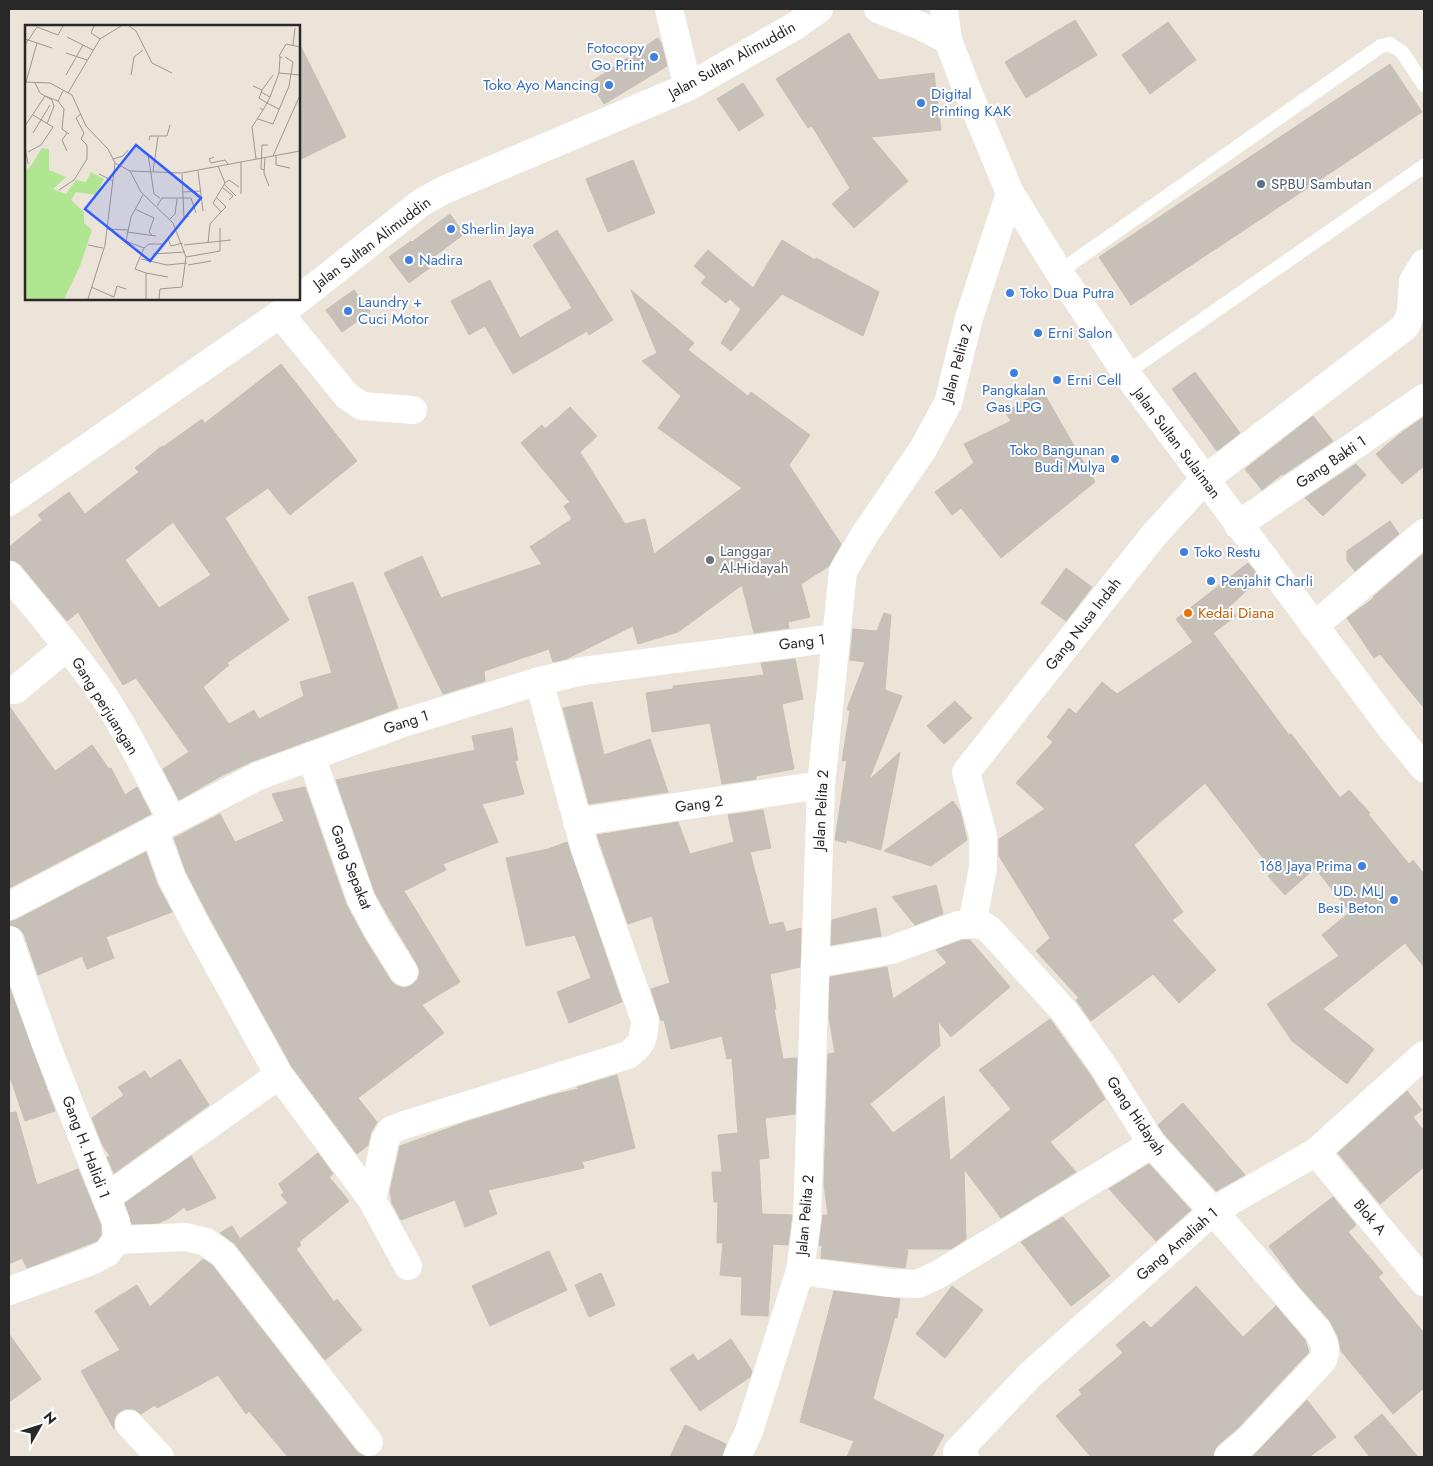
<svg xmlns="http://www.w3.org/2000/svg" width="1433" height="1466" viewBox="0 0 1433 1466" font-family="Jost,sans-serif">
	<style>
		.building { fill: #c7c0b9; stroke: #c7bfb3; fill-rule: evenodd }
		.lines { fill: none; stroke-linecap: round; stroke-linejoin: round }
		.service { stroke: #fff; stroke-width: 14 }
		.minor { stroke: #fff; stroke-width: 28 }
		.secondary { stroke: #fff; stroke-width: 28 }
		.shop-dot { fill: #3f7fe0; stroke: #fff; stroke-width: 2 }
		.service-dot { fill: #5c6f8a; stroke: #fff; stroke-width: 2 }
		.worship-dot { fill: #6b7280; stroke: #fff; stroke-width: 2 }
		.food-dot { fill: #e8710a; stroke: #fff; stroke-width: 2 }
		.labels { text-anchor: middle; stroke-width: 4; stroke-linejoin: round; paint-order: stroke }
		.shop-label { font-size: 15px; fill: #366cbe; stroke: #fff; text-anchor: start }
		.street-label { font-size: 15px; fill: #282828; stroke: #fff }
		.service-label { font-size: 15px; fill: #4e5e75; stroke: #fff; text-anchor: start }
		.worship-label { font-size: 15px; fill: #5b616d; stroke: #fff; text-anchor: start }
		.food-label { font-size: 15px; fill: #c56008; stroke: #fff; text-anchor: start }
		.inset-road { fill: none; stroke: #9e9892; stroke-width: 1 }
		.view { fill: #325dff; fill-opacity: 0.15; stroke: #325dff; stroke-width: 2.5 }
		.inset-edge { fill: none; stroke: #282828; stroke-width: 2.5 }
	</style>
	<rect width="100%" height="100%" fill="#ece3d9"/>
	<g class="building">
		<polygon points="1075,20 1097,55 1026,98 1005,62"/>
		<polygon points="1168,22 1196,60 1150,94 1122,55"/>
		<polygon points="849,33 879,80 934,73 941,130 871,137 908,181 854,228 832,204 850,188 812,126 808,128 776,79"/>
		<polygon points="658,38 661,43 667,66 604,104 591,82"/>
		<polygon points="299,43 346,137 299,160"/>
		<polygon points="1390,64 1422,112 1131,305 1099,257"/>
		<polygon points="743,83 764,115 739,131 717,99"/>
		<polygon points="633,160 655,213 608,232 586,179"/>
		<polygon points="450,214 464,234 427,262 431,267 409,283 389,257 411,241 412,242"/>
		<polygon points="557,230 613,320 589,335 587,331 513,374 485,326 469,335 451,301 490,280 520,338 572,308 533,245"/>
		<polygon points="782,240 815,260 816,258 879,292 863,336 782,294 731,351 721,343 741,309 730,299 726,303 701,283 706,277 694,266 708,250 753,288"/>
		<polygon points="354,290 370,312 342,332 326,310"/>
		<polygon points="631,290 694,343 688,350 748,396 751,392 810,435 789,465 841,544 829,566 801,584 810,617 788,622 789,628 754,633 742,585 678,632 638,644 633,626 566,659 553,662 549,649 484,671 485,681 443,694 384,573 422,556 441,598 542,564 530,547 572,519 564,506 570,502 521,443 542,425 545,429 570,407 597,436 580,452 625,524 645,519 654,554 742,488 658,428 681,396 642,361 657,353"/>
		<path d="M281,364L357,461L290,515L268,488L225,518L289,620L227,663L229,665L203,687L229,724L254,710L259,719L304,696L300,682L332,673L308,597L353,582L398,708L253,761L221,776L179,800L163,769L189,752L136,678L123,685L78,612L67,621L21,565L15,561L9,560V547L42,520L38,515L69,492L85,514L139,472L135,468L162,446L163,447L202,419L205,423ZM173,522L211,575L159,608L125,560Z"/>
		<polygon points="1195,372 1240,433 1217,451 1172,389"/>
		<polygon points="1042,390 1095,482 1001,558 961,508 952,515 935,492 974,463 964,444 1011,421 1005,412"/>
		<polygon points="1313,416 1333,441 1283,475 1282,474 1262,490 1245,469"/>
		<polygon points="1424,417 1424,466 1402,484 1376,454 1401,433"/>
		<polygon points="1356,464 1366,475 1323,516 1305,498"/>
		<polygon points="1390,521 1399,534 1355,571 1347,561 1347,551"/>
		<polygon points="1424,553 1424,708 1380,654 1374,658 1347,618 1374,598 1373,597"/>
		<polygon points="1248,563 1260,578 1229,607 1236,616 1213,633 1289,735 1291,734 1340,798 1349,790 1370,813 1368,814 1409,864 1413,860 1424,874 1424,967 1405,943 1323,1009 1374,1049 1347,1084 1292,1041 1267,1004 1339,956 1322,935 1350,912 1315,868 1285,895 1268,876 1273,871 1205,783 1134,845 1183,912 1172,920 1216,970 1179,1003 1153,974 1091,1021 1076,1000 1079,998 1036,951 1050,938 999,856 999,839 1045,809 1016,783 1053,742 1047,737 1069,708 1076,714 1102,682 1117,694 1193,642 1176,619"/>
		<polygon points="1066,568 1092,587 1066,621 1041,603"/>
		<polygon points="884,613 891,615 885,690 902,696 869,780 900,752 881,850 847,840 846,843 835,840 847,760 842,761 850,711 847,709 865,662 850,660 853,629 877,631"/>
		<polygon points="795,659 803,699 782,704 794,769 756,776 756,779 722,784 710,723 652,732 646,693 673,689 673,686 764,675 761,663"/>
		<polygon points="955,701 972,718 944,744 927,726"/>
		<polygon points="592,702 604,755 650,739 668,792 589,804 563,708"/>
		<polygon points="9,706 55,771 92,745 109,769 111,768 125,795 137,787 151,814 9,888"/>
		<polygon points="512,728 518,760 515,761 524,794 482,804 498,842 443,864 446,870 404,891 460,982 422,1005 444,1033 358,1098 377,1122 371,1132 368,1145 357,1154 292,1067 211,920 186,872 174,838 220,814 235,842 284,821 272,794 305,787 346,904 363,936 391,981 397,986 405,988 412,985 418,979 420,971 417,964 391,921 375,893 336,780 475,750 472,736"/>
		<polygon points="953,801 960,811 967,840 931,866 884,851"/>
		<polygon points="763,810 771,848 750,852 769,925 783,922 786,932 801,928 800,967 770,974 776,1009 774,1009 783,1059 797,1058 795,1114 765,1118 769,1158 759,1159 762,1214 792,1215 788,1245 773,1244 768,1316 741,1315 742,1277 720,1275 723,1243 717,1243 718,1202 714,1202 712,1172 722,1172 718,1135 738,1133 732,1058 727,1059 722,1036 671,1049 664,1020 661,1021 651,989 670,983 652,916 628,924 597,835 678,822 690,854 734,842 728,815"/>
		<polygon points="567,842 622,1002 569,1023 557,992 591,978 575,935 526,946 506,858 548,849"/>
		<polygon points="146,852 157,884 172,912 106,937 114,958 87,969 82,956 38,975 24,934 19,928 9,925 9,922 16,920"/>
		<polygon points="936,885 943,914 915,925 892,897"/>
		<polygon points="876,908 881,936 831,945 832,920"/>
		<polygon points="962,940 970,940 1010,987 951,1037 938,1021 940,1046 870,1104 893,1133 944,1096 950,1161 1011,1109 979,1070 1050,1019 1091,1076 1105,1099 1050,1142 1076,1172 1001,1218 964,1169 966,1239 951,1249 905,1249 908,1251 905,1268 821,1258 822,1246 819,1245 823,1215 828,1215 824,1184 828,1054 835,1053 829,1017 830,977 887,967 893,999 947,963 936,950"/>
		<polygon points="9,986 55,1111 25,1121 9,1074"/>
		<polygon points="180,1059 209,1105 114,1173 107,1157 110,1156 103,1146 92,1118 124,1095 118,1087 145,1071 150,1079"/>
		<polygon points="617,1075 635,1148 582,1162 584,1168 488,1190 497,1214 465,1227 455,1200 401,1220 392,1203 390,1191 400,1146 466,1122 549,1096 578,1089 577,1087"/>
		<polygon points="1407,1091 1422,1110 1413,1117 1424,1131 1424,1167 1380,1204 1338,1153"/>
		<polygon points="1183,1103 1245,1175 1216,1191 1165,1135 1158,1125"/>
		<polygon points="16,1112 37,1185 78,1169 101,1225 101,1235 97,1241 27,1268 22,1258 9,1264 9,1113"/>
		<polygon points="318,1153 333,1174 329,1177 349,1201 299,1242 301,1245 296,1249 334,1302 337,1299 362,1330 325,1360 235,1244 220,1233 232,1226 240,1239 288,1203 281,1195 284,1193 279,1184"/>
		<polygon points="191,1156 216,1198 187,1211 184,1207 171,1217 159,1223 132,1224 125,1203"/>
		<polygon points="1149,1164 1191,1210 1156,1241 1109,1189"/>
		<polygon points="1333,1197 1356,1225 1348,1232 1383,1273 1378,1277 1424,1333 1424,1388 1393,1414 1341,1351 1338,1337 1330,1321 1298,1285 1269,1246"/>
		<polygon points="1063,1217 1110,1276 1071,1306 1021,1242"/>
		<polygon points="549,1251 567,1290 490,1326 472,1286"/>
		<polygon points="203,1259 212,1265 357,1452 367,1457 288,1457 249,1411 246,1414 218,1375 157,1408 155,1405 141,1414 134,1409 125,1409 118,1413 114,1419 114,1429 81,1371 120,1350 95,1311 137,1285 150,1307"/>
		<polygon points="601,1273 615,1305 589,1317 575,1285"/>
		<polygon points="952,1286 983,1310 945,1358 916,1334"/>
		<polygon points="1196,1286 1243,1337 1276,1306 1305,1340 1309,1352 1237,1429 1218,1445 1214,1451 1213,1457 1091,1457 1056,1416 1082,1394 1079,1390 1123,1353 1116,1345 1144,1321 1151,1328"/>
		<polygon points="834,1291 900,1299 897,1318 895,1317 873,1399 944,1435 932,1457 847,1457 854,1441 800,1422"/>
		<polygon points="9,1334 41,1379 9,1402"/>
		<polygon points="731,1339 752,1371 750,1377 700,1411 670,1369 693,1354 698,1361"/>
		<polygon points="1307,1400 1336,1437 1309,1457 1252,1457"/>
		<polygon points="1382,1414 1418,1457 1370,1457 1354,1437"/>
		<polygon points="685,1425 726,1444 722,1457 670,1457"/>
	</g>
	<g class="lines">
		<g class="service">
			<polyline points="1059,272 1381,46 1390,44 1402,52 1424,85"/>
			<polyline points="1126,373 1424,166"/>
		</g>
		<g class="minor">
			<polyline points="669,9 688,87"/>
			<polyline points="280,314 347,396 362,406 413,410"/>
			<polyline points="1238,525 1424,398"/>
			<path d="M9,575C39,612 70,648 97,686C126,728 148,775 172,820"/>
			<polyline points="1314,626 1424,533"/>
			<polyline points="15,690 67,647"/>
			<polyline points="311,756 361,899 377,929 404,972"/>
			<polyline points="577,822 821,785"/>
			<polyline points="154,830 172,878 197,927 279,1075 372,1200 408,1266"/>
			<polyline points="9,906 258,776 400,724 539,681 583,671 835,638"/>
			<polyline points="972,924 983,868 983,836 966,772 1153,536 1204,480 1406,326 1411,311 1413,281 1424,263"/>
			<polyline points="9,940 47,1047 116,1222 117,1240 107,1253 91,1261 9,1291"/>
			<path d="M815,964L891,950L959,925L980,924L989,929L1065,1012L1104,1067L1152,1144L1213,1211L1318,1331C1324,1343 1328,1347 1323,1360L1248,1440L1228,1457"/>
			<polyline points="1316,1152 1424,1282"/>
			<polyline points="106,1198 279,1075"/>
			<path d="M372,1200L385,1140L391,1130L404,1125L628,1055C643,1044 644,1038 645,1020L585,849L539,681"/>
			<polyline points="117,1240 186,1237 206,1242 223,1254 369,1442"/>
			<polyline points="800,1271 891,1283 918,1284 939,1274 1152,1144"/>
			<polyline points="129,1424 160,1457"/>
			<polyline points="737,1457 749,1431 800,1271 807,1220 821,785 843,571 865,534 923,449 948,403 969,318 1010,193"/>
			<polyline points="965,1457 957,1452 1029,1376 1213,1211 1316,1152 1424,1055"/>
		</g>
		<g class="secondary">
			<polyline points="878,9 921,26 948,40"/>
			<polyline points="944,9 948,40 966,87 1010,193 1059,272 1126,373 1391,728 1424,768"/>
			<polyline points="9,502 280,314 422,202 444,190 688,87 795,26 819,9"/>
		</g>
	</g>
	<g class="shop-dot">
		<circle cx="654" cy="57" r="5"/>
		<circle cx="609" cy="85" r="5"/>
		<circle cx="921" cy="103" r="5"/>
		<circle cx="451" cy="229" r="5"/>
		<circle cx="409" cy="260" r="5"/>
		<circle cx="1010" cy="293" r="5"/>
		<circle cx="348" cy="311" r="5"/>
		<circle cx="1038" cy="333" r="5"/>
		<circle cx="1014" cy="373" r="5"/>
		<circle cx="1057" cy="380" r="5"/>
		<circle cx="1115" cy="459" r="5"/>
		<circle cx="1184" cy="552" r="5"/>
		<circle cx="1211" cy="581" r="5"/>
		<circle cx="1362" cy="866" r="5"/>
		<circle cx="1394" cy="900" r="5"/>
	</g>
	<circle class="service-dot" cx="1261" cy="184" r="5"/>
	<circle class="worship-dot" cx="710" cy="560" r="5"/>
	<circle class="food-dot" cx="1188" cy="613" r="5"/>
	<g class="labels">
		<g class="shop-label">
			<text x="644" y="53" text-anchor="end">Fotocopy<tspan x="644" dy="17">Go Print</tspan></text>
			<text x="599" y="90" text-anchor="end">Toko Ayo Mancing</text>
			<text x="931" y="99">Digital<tspan x="931" dy="17">Printing KAK</tspan></text>
			<text x="461" y="234">Sherlin Jaya</text>
			<text x="419" y="265">Nadira</text>
			<text x="1020" y="298">Toko Dua Putra</text>
			<text x="358" y="307">Laundry +<tspan x="358" dy="17">Cuci Motor</tspan></text>
			<text x="1048" y="338">Erni Salon</text>
			<text x="1067" y="385">Erni Cell</text>
			<text x="1014" y="395" text-anchor="middle">Pangkalan<tspan x="1014" dy="17">Gas LPG</tspan></text>
			<text x="1105" y="455" text-anchor="end">Toko Bangunan<tspan x="1105" dy="17">Budi Mulya</tspan></text>
			<text x="1194" y="557">Toko Restu</text>
			<text x="1221" y="586">Penjahit Charli</text>
			<text x="1352" y="871" text-anchor="end">168 Jaya Prima</text>
			<text x="1384" y="896" text-anchor="end">UD. MLJ<tspan x="1384" dy="17">Besi Beton</tspan></text>
		</g>
		<g class="street-label">
			<text transform="translate(732 60) rotate(-29)" y="5">Jalan Sultan Alimuddin</text>
			<text transform="translate(372 243) rotate(-37)" y="5">Jalan Sultan Alimuddin</text>
			<text transform="translate(957 363) rotate(-75)" y="5">Jalan Pelita 2</text>
			<text transform="translate(1177 443) rotate(53)" y="5">Jalan Sultan Sulaiman</text>
			<text transform="translate(1331 462) rotate(-34)" y="5">Gang Bakti 1</text>
			<text transform="translate(1083 624) rotate(-52)" y="5">Gang Nusa Indah</text>
			<text transform="translate(802 642) rotate(-7)" y="5">Gang 1</text>
			<text transform="translate(105 706) rotate(58)" y="5">Gang perjuangan</text>
			<text transform="translate(406 722) rotate(-18)" y="5">Gang 1</text>
			<text transform="translate(699 804) rotate(-8)" y="5">Gang 2</text>
			<text transform="translate(821 810) rotate(-87)" y="5">Jalan Pelita 2</text>
			<text transform="translate(351 867) rotate(69)" y="5">Gang Sepakat</text>
			<text transform="translate(1136 1116) rotate(56)" y="5">Gang Hidayah</text>
			<text transform="translate(86 1147) rotate(69)" y="5">Gang H. Halidi 1</text>
			<text transform="translate(805 1215) rotate(-85)" y="5">Jalan Pelita 2</text>
			<text transform="translate(1370 1217) rotate(50)" y="5">Blok A</text>
			<text transform="translate(1177 1244) rotate(-41)" y="5">Gang Amaliah 1</text>
		</g>
		<g class="service-label">
			<text x="1271" y="189">SPBU Sambutan</text>
		</g>
		<g class="worship-label">
			<text x="720" y="556">Langgar<tspan x="720" dy="17">Al-Hidayah</tspan></text>
		</g>
		<g class="food-label">
			<text x="1198" y="618">Kedai Diana</text>
		</g>
	</g>
	<g transform="translate(25 25)">
		<rect width="275" height="275" fill="#ece3d9"/>
		<path d="M17,123L24,124V145L41,152L28,164L41,169L51,155L61,157L66,147L79,154L71,170L51,167L46,175L59,187V198L67,205L55,241L39,274H0V145L5,142Z" fill="#b0e692"/>
		<path class="inset-road" d="M69,1L66,8L75,14M104,1L111,6L127,38L147,48M42,12L58,20M0,14L27,23M0,20L12,2L33,10L38,1M268,20L270,3M41,28L62,35M255,32L254,48L275,50M257,33L254,31L261,19L275,22M41,50L58,20L68,25M106,50L109,32L118,25M0,57L25,58L47,70L61,101L83,124L90,138L80,220L63,274M1,57L12,18M10,58L15,68L27,75L29,81L22,99M228,61L237,65L234,73L242,78L238,85L235,83M237,65L248,50M236,67L245,72L242,78L254,84M43,68L75,14L96,1M245,72L254,48M33,76L39,84L37,104L44,109M233,94L248,99L264,61L268,37L260,32M0,101L20,71L33,76L38,66M8,108L25,80M42,108L37,115L42,126M124,115L125,111H142L145,100M0,121L3,139M3,127L16,120L28,102L8,90M123,129L129,169L135,173M248,131L275,70M251,131V140L265,143M189,132L184,134L186,138L200,135L203,139M240,132L239,148L244,161M88,134L98,131L103,125M231,134L227,102L238,85M216,137V169M90,138L105,146L157,148L275,126M239,145L236,144L237,120H243M105,146L116,167L148,198L161,232L157,262L135,264L134,274M128,146L133,112M173,146L178,186M74,149L88,156M157,149L159,193L164,191M200,158L204,155L214,162M199,159L211,171M197,162L208,171L204,175M34,165L49,155L62,134V120L56,114L59,108L51,93L56,89M158,167L176,166M118,170L106,192L101,216L119,223L110,244L121,248V274M191,172L201,182L196,187M132,181L137,173H166L171,188M110,184L129,193L124,207L127,210M145,194L150,189L152,174M82,204L103,205M102,207L131,211M143,214L146,221L158,218M183,218L185,199L196,187L188,178L200,158L193,141M63,220L78,223M159,220L206,215M119,223L124,219H137M128,229L160,227M161,232L195,226V203M116,234L142,240L162,238M163,240L186,236M121,248L143,252M66,262L89,272M89,272L92,261L101,264"/>
		<path class="view" d="M111,120L176,173L125,236L60,184Z"/>
		<rect width="275" height="275" class="inset-edge"/>
	</g>
	<rect width="1433" height="1466" fill="none" stroke="#282828" stroke-width="20"/>
	<g transform="translate(40 1426) rotate(51)" stroke="#ffffff" stroke-width="4" paint-order="stroke">
	<path d="M0-4L9 19L0 12L-9 19Z" fill="#282828"/>
	<text y="-8" font-size="14" font-weight="bold" text-anchor="middle" fill="#282828">N</text>
	</g>
</svg>
